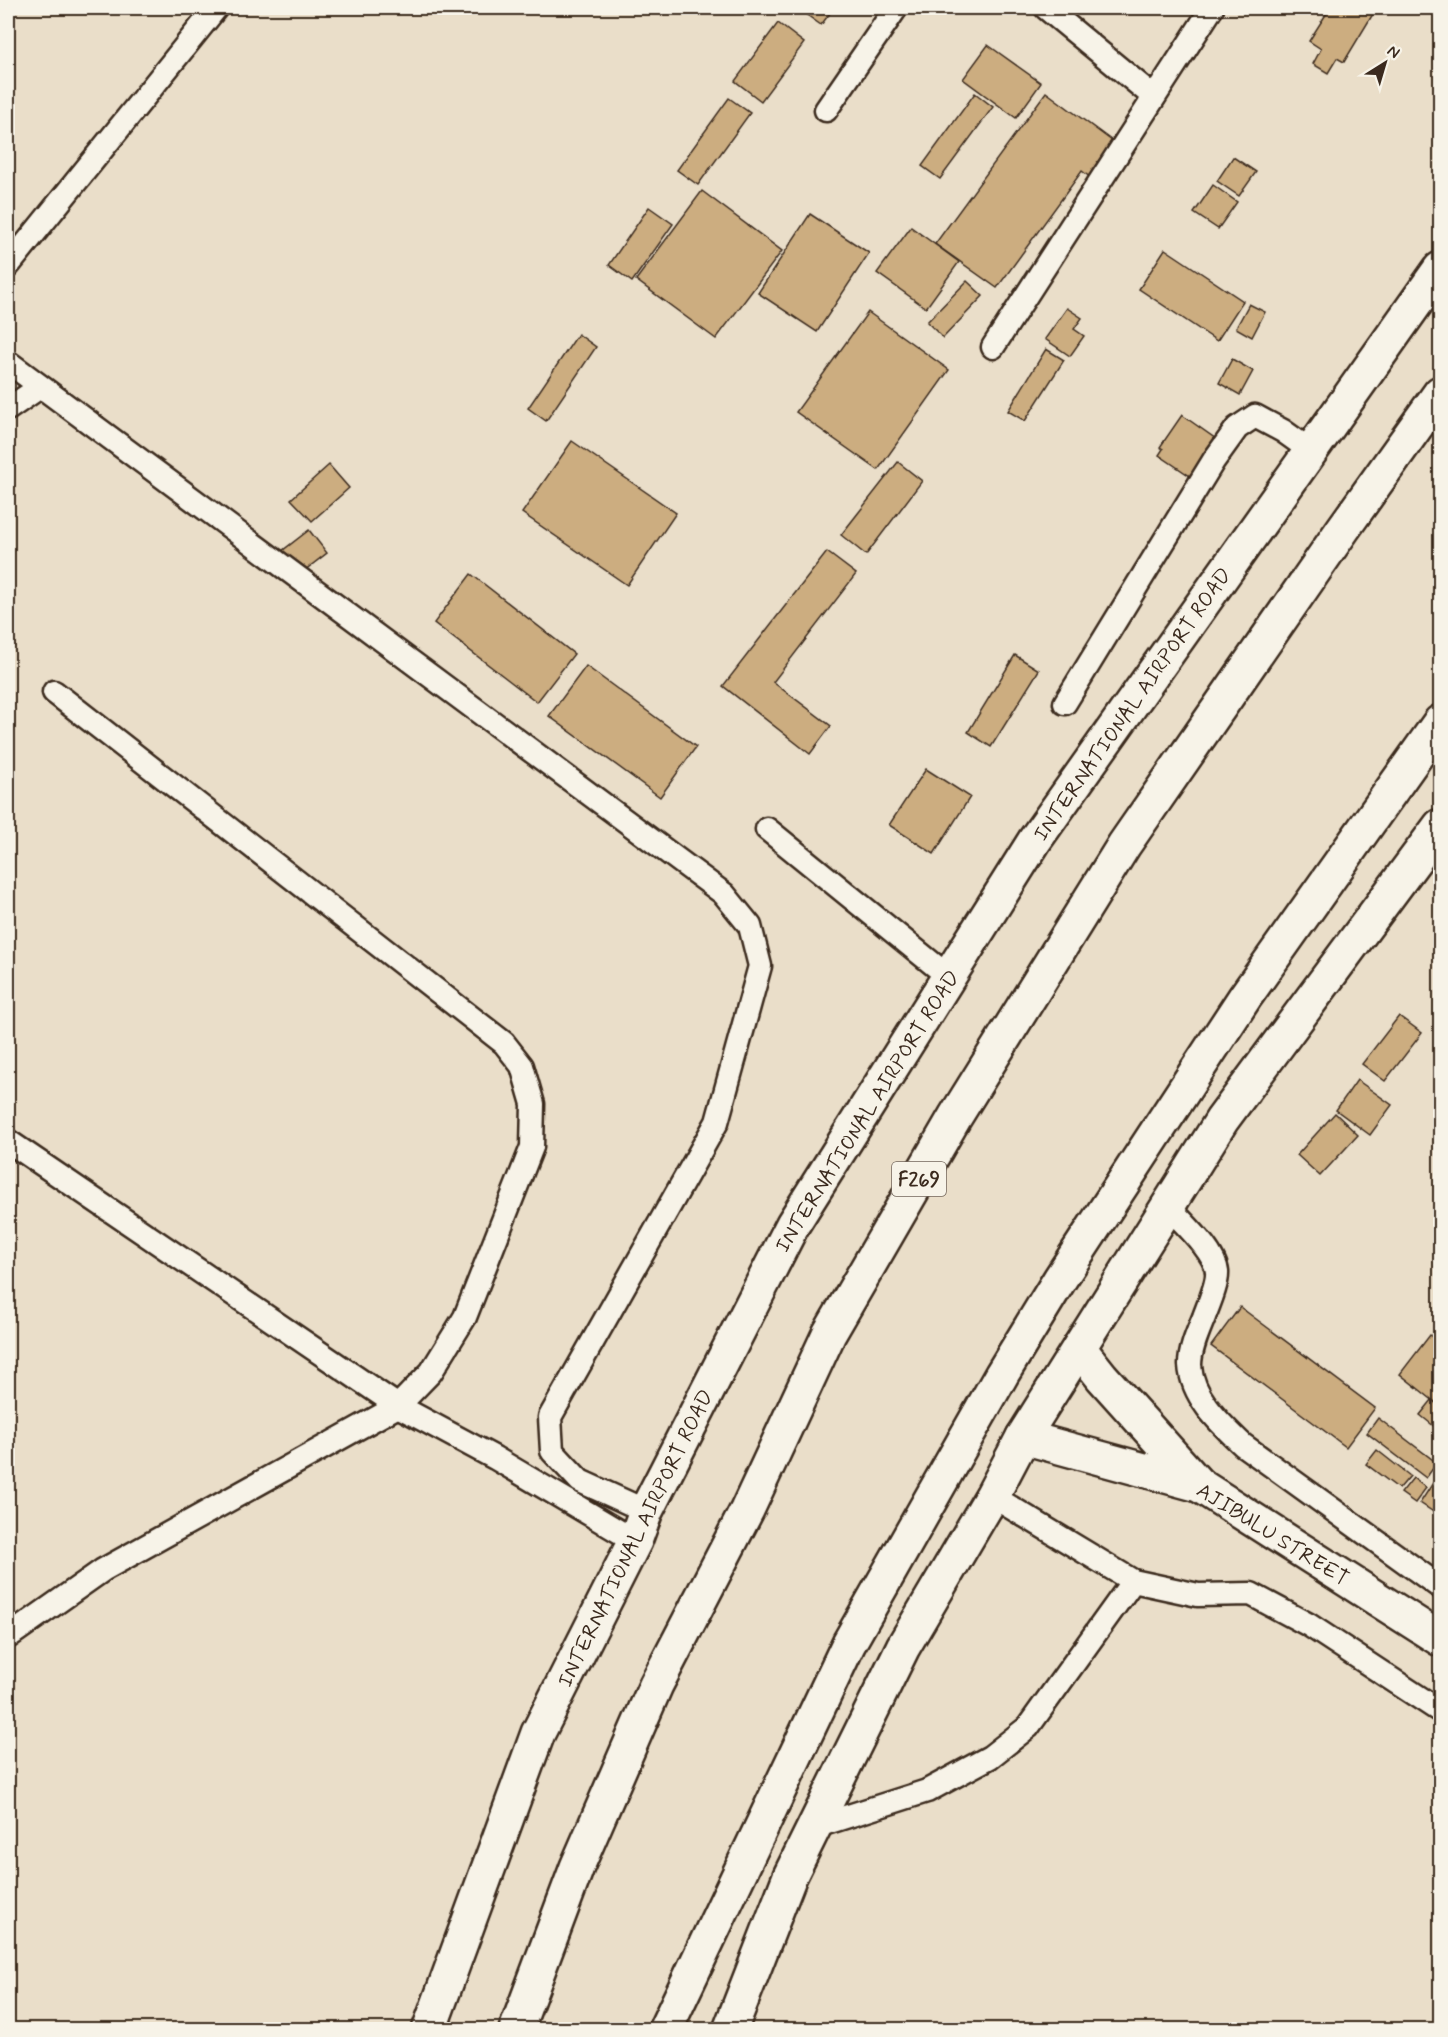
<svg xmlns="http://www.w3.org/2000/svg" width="1448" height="2037" viewBox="0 0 1448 2037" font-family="Mynerve,sans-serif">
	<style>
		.built { fill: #eadec9 }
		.building { fill: #ccad80; stroke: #3b2a1e; stroke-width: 1.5 }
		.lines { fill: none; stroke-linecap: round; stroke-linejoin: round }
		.lane-casing { stroke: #3b2a1e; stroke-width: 27 }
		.street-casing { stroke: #3b2a1e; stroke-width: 38 }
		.secondary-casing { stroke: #3b2a1e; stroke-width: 38 }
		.highway-casing { stroke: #3b2a1e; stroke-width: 38 }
		.lane { stroke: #f7f3e8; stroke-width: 22 }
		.street { stroke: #f7f3e8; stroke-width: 33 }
		.secondary { stroke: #f7f3e8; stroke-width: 33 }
		.highway { stroke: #f7f3e8; stroke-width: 33 }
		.labels { text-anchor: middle; stroke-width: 4.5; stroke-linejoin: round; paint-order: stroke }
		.shield { fill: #f7f3e8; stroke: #73665b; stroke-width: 1.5 }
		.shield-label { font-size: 20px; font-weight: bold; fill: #3b2a1e }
		.street-label { font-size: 21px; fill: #3b2a1e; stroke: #f7f3e8 }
	</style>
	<rect width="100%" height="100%" fill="#f7f3e8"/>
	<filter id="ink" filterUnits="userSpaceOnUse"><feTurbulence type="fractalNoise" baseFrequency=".0167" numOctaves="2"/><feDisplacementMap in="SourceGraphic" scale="12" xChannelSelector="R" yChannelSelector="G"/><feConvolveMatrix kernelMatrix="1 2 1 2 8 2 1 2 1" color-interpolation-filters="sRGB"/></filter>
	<g filter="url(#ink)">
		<rect class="built" x="8" y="8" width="1432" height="2021"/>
		<g class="building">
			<polygon points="797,8 834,8 821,25"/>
			<polygon points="1330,8 1363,8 1373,14 1344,62 1337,58 1328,73 1313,64 1321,49 1309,41"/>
			<polygon points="778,23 804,43 761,101 735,81"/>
			<polygon points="988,45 1041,83 1016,118 963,79"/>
			<polygon points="1046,92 1116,144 1091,178 1082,171 997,288 935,244"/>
			<polygon points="975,93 993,107 940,179 922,166"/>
			<polygon points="729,98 750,113 698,185 677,170"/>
			<polygon points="1233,157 1256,172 1239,196 1217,181"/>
			<polygon points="1213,185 1237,202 1218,229 1194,213"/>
			<polygon points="702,191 782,251 716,339 636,280"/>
			<polygon points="649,207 673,224 632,282 609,265"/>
			<polygon points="810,214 869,253 817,332 758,293"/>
			<polygon points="911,227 959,262 926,308 877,273"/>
			<polygon points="1165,249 1243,301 1217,341 1139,289"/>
			<polygon points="967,281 983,296 943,338 927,322"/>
			<polygon points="1249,304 1265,312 1252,337 1236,328"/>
			<polygon points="1067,308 1082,318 1074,329 1084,336 1070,356 1045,339"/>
			<polygon points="868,312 949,370 878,470 796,412"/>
			<polygon points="578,334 596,347 546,421 528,408"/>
			<polygon points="1046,349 1064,360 1025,421 1008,411"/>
			<polygon points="1232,359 1253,371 1240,395 1219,383"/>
			<polygon points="1182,415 1216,439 1190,476 1159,455 1163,449 1160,447"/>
			<polygon points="572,441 676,513 627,585 522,513"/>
			<polygon points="898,462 922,481 866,555 841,535"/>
			<polygon points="329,465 349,488 312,521 291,499"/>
			<polygon points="309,530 327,553 300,574 282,551"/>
			<polygon points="827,552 856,574 773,682 831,726 810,754 723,686"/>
			<polygon points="471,574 574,654 537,702 434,623"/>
			<polygon points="1015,655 1039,670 991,747 968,732"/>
			<polygon points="586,666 696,747 660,797 549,716"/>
			<polygon points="926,769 970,797 934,854 889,825"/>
			<polygon points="1399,1016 1422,1033 1385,1081 1362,1064"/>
			<polygon points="1357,1080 1392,1105 1370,1135 1336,1110"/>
			<polygon points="1335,1113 1358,1135 1320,1176 1297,1155"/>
			<polygon points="1240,1307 1375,1408 1346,1447 1211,1346"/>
			<polygon points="1430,1335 1440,1343 1440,1406 1400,1374"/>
			<polygon points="1432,1400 1440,1407 1440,1431 1420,1415"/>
			<polygon points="1378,1418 1437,1463 1426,1478 1367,1433"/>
			<polygon points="1377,1450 1410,1476 1399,1489 1366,1464"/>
			<polygon points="1440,1472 1440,1511 1438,1515 1420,1503"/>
			<polygon points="1413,1478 1426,1488 1415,1503 1401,1493"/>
		</g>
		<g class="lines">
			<defs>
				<g id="lane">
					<polyline points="1046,8 1154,97"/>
					<polyline points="826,110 896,8"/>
					<polyline points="8,266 216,8"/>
					<polyline points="993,347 1212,8"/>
					<polyline points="8,362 724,894 750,926 760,966 717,1122 550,1417 552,1451 580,1481 646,1511"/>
					<polyline points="8,409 40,387"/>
					<polyline points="1065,703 1214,460 1237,428 1255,416 1283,431 1311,451"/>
					<polyline points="767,829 949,977"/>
					<polyline points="8,1141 398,1406 495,1458 635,1541"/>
					<path d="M1168,1206C1182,1222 1215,1251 1217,1272C1218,1283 1208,1306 1204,1317C1198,1332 1190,1349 1190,1365C1192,1398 1221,1424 1243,1445L1440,1587"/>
					<polyline points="992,1496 1133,1581 1198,1595 1251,1594 1309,1625 1440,1711"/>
					<polyline points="8,1637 103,1570 398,1406 431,1372 465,1317 532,1147 533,1104 522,1066 504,1043 54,692"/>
					<polyline points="814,1827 927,1791 990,1757 1028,1727 1133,1581"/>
				</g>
				<g id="street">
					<polyline points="1079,1348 1102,1377 1199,1485"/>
					<polyline points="1023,1437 1199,1485 1440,1639"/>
				</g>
				<g id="secondary">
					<polyline points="429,2030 538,1733 635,1541 646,1511 793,1224 1035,840 1440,269"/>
					<polyline points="730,2030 790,1876 903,1647 992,1496 1023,1437 1222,1120 1440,826"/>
				</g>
				<g id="highway">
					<polyline points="516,2030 577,1867 656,1685 747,1510 829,1334 955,1117 1124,845 1343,529 1440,393"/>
					<polyline points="665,2030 849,1643 1002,1374 1060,1279 1245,997 1440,722"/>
				</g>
			</defs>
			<use href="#lane" class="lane-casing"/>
			<use href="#street" class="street-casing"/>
			<use href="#secondary" class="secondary-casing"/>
			<use href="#highway" class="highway-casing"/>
			<use href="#lane" class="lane"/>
			<use href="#street" class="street"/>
			<use href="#secondary" class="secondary"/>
			<use href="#highway" class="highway"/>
		</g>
	</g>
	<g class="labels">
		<rect class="shield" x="892" y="1162" width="54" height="34" rx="4.5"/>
		<g class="shield-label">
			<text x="919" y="1186">F269</text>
		</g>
		<g class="street-label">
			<text transform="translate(1132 704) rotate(-55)" y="7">INTERNATIONAL AIRPORT ROAD</text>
			<text transform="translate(867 1111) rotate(-58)" y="7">INTERNATIONAL AIRPORT ROAD</text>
			<text transform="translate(1273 1534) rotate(32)" y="7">AJIBULU STREET</text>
			<text transform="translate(635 1538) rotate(-64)" y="7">INTERNATIONAL AIRPORT ROAD</text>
		</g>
	</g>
	<rect width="1448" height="2037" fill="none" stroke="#f7f3e8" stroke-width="30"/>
	<rect x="15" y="15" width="1418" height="2007" fill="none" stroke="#3b2a1e" stroke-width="2" filter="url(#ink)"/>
	<g transform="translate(1385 63) rotate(37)" stroke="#f7f3e8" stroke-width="4.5" paint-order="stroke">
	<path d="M0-4.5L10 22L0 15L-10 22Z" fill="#3b2a1e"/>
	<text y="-9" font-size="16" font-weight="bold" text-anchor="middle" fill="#3b2a1e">N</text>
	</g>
</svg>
